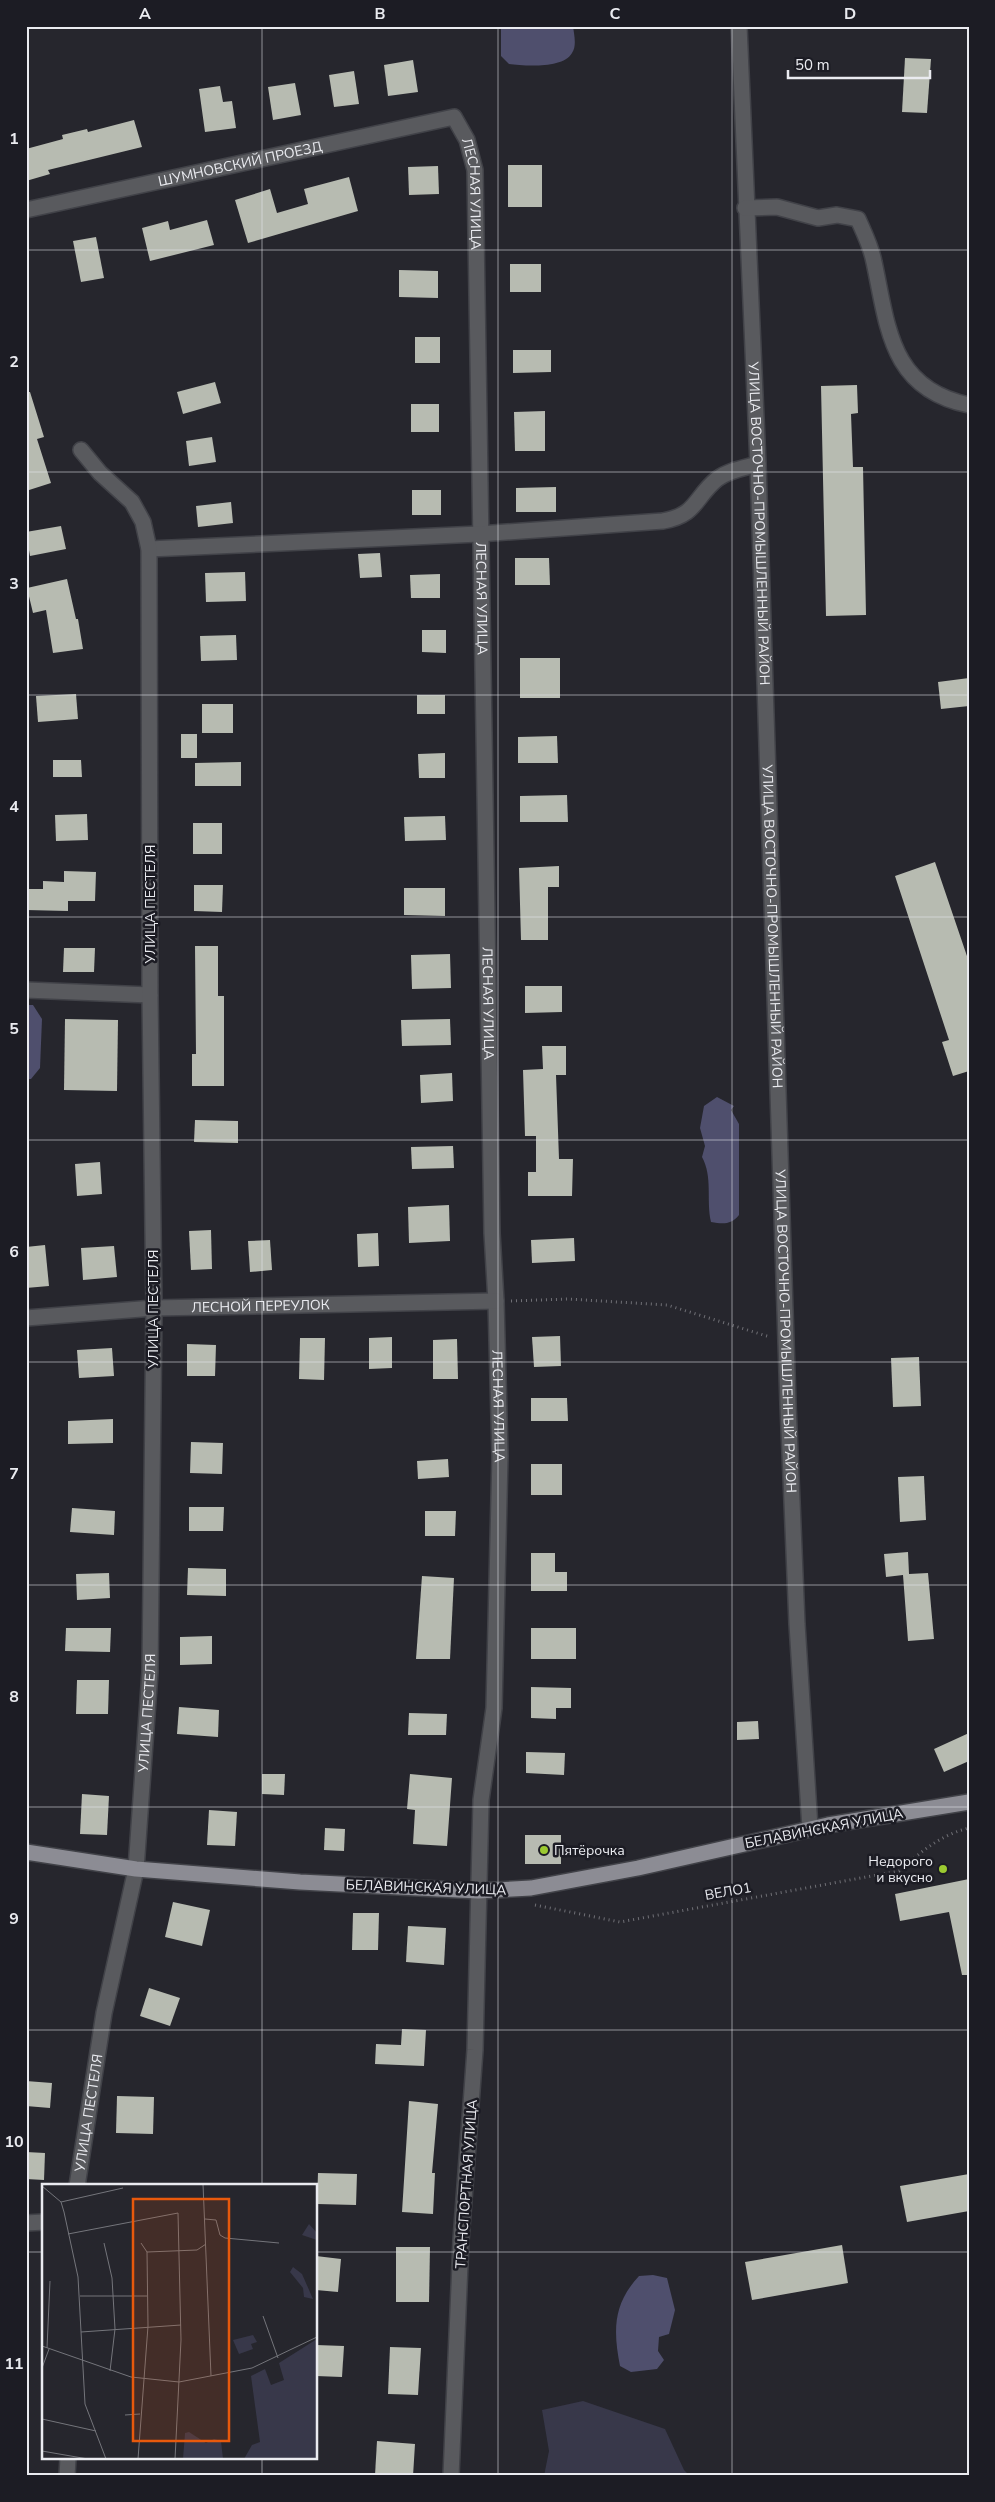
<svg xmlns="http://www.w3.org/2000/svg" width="995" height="2502" viewBox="0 0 995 2502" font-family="'Nunito Sans',sans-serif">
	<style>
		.green { fill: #38384a }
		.water { fill: #4f4f6d }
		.building { fill: #b7bbb1 }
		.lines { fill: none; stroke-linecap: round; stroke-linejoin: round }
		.minor-casing { stroke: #414248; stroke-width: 18 }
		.major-casing { stroke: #414248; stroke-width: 18 }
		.path { stroke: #707076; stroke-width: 3; stroke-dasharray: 1 4; stroke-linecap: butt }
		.minor { stroke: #595a5e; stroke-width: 15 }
		.major { stroke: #8c8c94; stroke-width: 15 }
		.grid { fill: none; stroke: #eaebf0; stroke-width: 1; stroke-opacity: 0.55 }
		.poi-dot { fill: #9cca31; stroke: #1c1c24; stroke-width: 2 }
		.labels { text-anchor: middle; stroke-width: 5; stroke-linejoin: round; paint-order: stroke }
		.street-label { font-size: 14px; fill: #eaebf0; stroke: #1c1c24 }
		.poi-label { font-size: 14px; fill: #eaebf0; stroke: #1c1c24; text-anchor: start }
		.inset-road { fill: none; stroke: #74757b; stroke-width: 1 }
		.view { fill: #e8590c; fill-opacity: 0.15; stroke: #e8590c; stroke-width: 2.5 }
		.inset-edge { fill: none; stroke: #eaebf0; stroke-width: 2.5 }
		.neatline { fill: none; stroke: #eaebf0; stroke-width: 2 }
		.grid-label { font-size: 16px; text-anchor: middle; font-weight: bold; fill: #eaebf0 }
	</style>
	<rect width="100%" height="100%" fill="#26262d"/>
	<polygon class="green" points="583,2401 665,2429 684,2470 690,2476 544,2476 549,2451 542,2410"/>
	<g class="water">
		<path d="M573,26C574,34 577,46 572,53C563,69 524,66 509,64L501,56V26Z"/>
		<polygon points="26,1005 33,1005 42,1019 40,1068 31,1079 26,1079"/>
		<path d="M717,1097L734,1106L731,1110L739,1124V1215C731,1225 723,1224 711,1222C706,1200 713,1177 702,1157L705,1146L700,1128L704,1106Z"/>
		<path d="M653,2275L667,2278L675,2310L669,2334L659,2337L658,2351L664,2360L657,2369L631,2372L620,2366C613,2330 613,2304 639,2276Z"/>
	</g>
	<g class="building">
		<polygon points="905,58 931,59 927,113 902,112"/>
		<polygon points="413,60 418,92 388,96 384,65"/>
		<polygon points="354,71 359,104 334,107 329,75"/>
		<polygon points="295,83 301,115 273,120 268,87"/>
		<polygon points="220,86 223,102 232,101 236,128 205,132 199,89"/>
		<polygon points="134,120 142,147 48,170 50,174 26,181 26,149 63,139 62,135 87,129 88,132"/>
		<rect x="508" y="165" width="34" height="42"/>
		<polygon points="438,166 439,194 409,195 408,167"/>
		<polygon points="349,177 358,211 248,243 235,200 270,189 277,213 308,204 304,189"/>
		<polygon points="207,220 214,245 150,261 142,228 168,221 170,230"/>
		<polygon points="96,237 104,278 81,282 73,241"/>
		<rect x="510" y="264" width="31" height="28"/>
		<polygon points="399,270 438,271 438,298 399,297"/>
		<rect x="415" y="337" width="25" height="26"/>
		<polygon points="513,350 551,350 551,372 513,373"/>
		<polygon points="215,382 221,403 183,414 177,392"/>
		<polygon points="857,385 858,413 851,414 853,467 863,467 866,615 826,616 821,386"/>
		<polygon points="26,392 30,392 44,437 37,439 51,483 26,491"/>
		<rect x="411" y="404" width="28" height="28"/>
		<polygon points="545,411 545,451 515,451 514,412"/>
		<polygon points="212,437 216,462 189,466 186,441"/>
		<polygon points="556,487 556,512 516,512 516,488"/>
		<rect x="412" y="490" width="29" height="25"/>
		<polygon points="231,502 233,523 198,527 196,506"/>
		<polygon points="61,526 66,549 30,556 26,532"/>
		<polygon points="380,553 382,577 360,578 358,554"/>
		<polygon points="515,558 549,558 550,585 515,585"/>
		<polygon points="245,572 246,601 206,602 205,573"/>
		<polygon points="440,574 440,598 411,598 410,575"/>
		<polygon points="67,579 76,619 78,619 83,649 53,653 46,610 33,613 27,588"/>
		<polygon points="422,630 446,630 446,653 422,652"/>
		<polygon points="236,635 237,660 201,661 200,636"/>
		<rect x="520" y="658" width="40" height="40"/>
		<polygon points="969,678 969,706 941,709 938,682"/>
		<polygon points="76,694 78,719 38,722 36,696"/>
		<rect x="417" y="695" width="28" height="19"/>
		<rect x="202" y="704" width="31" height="29"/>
		<rect x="181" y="734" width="16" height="24"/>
		<polygon points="557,736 558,763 518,763 518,737"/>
		<polygon points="445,753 445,778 419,778 418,754"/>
		<polygon points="53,760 81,760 82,777 53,777"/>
		<polygon points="241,762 241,786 195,786 195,763"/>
		<polygon points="567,795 568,822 520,822 520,796"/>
		<polygon points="87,814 88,840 56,841 55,815"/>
		<polygon points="445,816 446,840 405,841 404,817"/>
		<rect x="193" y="823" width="29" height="31"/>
		<polygon points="935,862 969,962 969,1071 953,1076 942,1042 949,1040 895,876"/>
		<polygon points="559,866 559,887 548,887 548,940 521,940 519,868"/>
		<polygon points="64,871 96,872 95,901 68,901 68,911 26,910 26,889 43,889 43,881 64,882"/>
		<polygon points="194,885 223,885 222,912 194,911"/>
		<polygon points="404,888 445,888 445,916 404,915"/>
		<polygon points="195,946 218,946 218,996 224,996 224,1086 192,1086 192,1054 196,1054"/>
		<polygon points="64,948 95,948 94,972 63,972"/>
		<polygon points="450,954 451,988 412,989 411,955"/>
		<polygon points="525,986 562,986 562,1012 525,1013"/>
		<polygon points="65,1019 118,1020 117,1091 64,1090"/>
		<polygon points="450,1019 451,1045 402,1046 401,1020"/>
		<polygon points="542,1046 566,1046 566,1075 556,1075 559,1159 573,1159 572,1196 528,1196 528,1172 536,1172 536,1136 525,1136 523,1070 543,1069"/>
		<polygon points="452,1073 453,1101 421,1103 420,1075"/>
		<polygon points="195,1120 238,1121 238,1143 194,1142"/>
		<polygon points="453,1146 454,1168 412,1169 411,1147"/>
		<polygon points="100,1162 102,1194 77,1196 75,1164"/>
		<polygon points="449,1205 450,1241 409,1243 408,1207"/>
		<polygon points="211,1230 212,1269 191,1270 189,1231"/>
		<polygon points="378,1233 379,1266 358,1267 357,1234"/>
		<polygon points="574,1238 575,1261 532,1263 531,1240"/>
		<polygon points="270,1240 272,1270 250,1272 248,1241"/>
		<polygon points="45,1245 49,1286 26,1288 26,1247"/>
		<polygon points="114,1246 117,1277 83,1280 81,1248"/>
		<polygon points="560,1336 561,1366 534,1367 532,1337"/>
		<polygon points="392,1337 392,1368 369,1369 369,1338"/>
		<polygon points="300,1338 325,1338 324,1380 299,1379"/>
		<polygon points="457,1339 458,1379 433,1379 433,1340"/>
		<polygon points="187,1344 216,1345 215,1376 187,1376"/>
		<polygon points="112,1348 114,1376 79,1378 77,1350"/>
		<polygon points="919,1357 921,1406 893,1407 891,1358"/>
		<polygon points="531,1398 567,1398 568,1421 531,1421"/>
		<polygon points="113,1419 113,1443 68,1444 68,1421"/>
		<polygon points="191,1442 223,1443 222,1474 190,1473"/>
		<polygon points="448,1459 449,1477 418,1479 417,1461"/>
		<rect x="531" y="1464" width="31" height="31"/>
		<polygon points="924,1476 926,1520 900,1522 898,1477"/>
		<polygon points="189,1507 224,1507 223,1531 189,1531"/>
		<polygon points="72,1508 115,1511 114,1535 70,1532"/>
		<polygon points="425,1511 456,1511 455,1536 425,1536"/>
		<polygon points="908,1552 909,1574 928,1573 934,1639 908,1641 903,1575 886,1577 884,1554"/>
		<polygon points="531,1553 555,1553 555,1572 567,1572 567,1591 531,1591"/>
		<polygon points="188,1568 226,1569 226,1596 187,1595"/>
		<polygon points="109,1573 110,1598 77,1600 76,1574"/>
		<polygon points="422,1576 454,1578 450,1659 416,1659"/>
		<polygon points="66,1628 111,1628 110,1652 65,1651"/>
		<rect x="531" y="1628" width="45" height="31"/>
		<polygon points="212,1636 212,1664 180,1665 180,1637"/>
		<polygon points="77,1680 109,1680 108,1714 76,1714"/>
		<polygon points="531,1687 571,1688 571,1708 556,1708 556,1719 531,1718"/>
		<polygon points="179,1707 219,1710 218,1737 177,1734"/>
		<polygon points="409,1713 447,1714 446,1735 408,1735"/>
		<polygon points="758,1721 759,1739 737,1740 737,1722"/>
		<polygon points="969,1733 969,1761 944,1772 934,1749"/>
		<polygon points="526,1752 565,1753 564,1775 526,1773"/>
		<polygon points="262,1774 285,1774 284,1795 262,1794"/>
		<polygon points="410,1774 452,1778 447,1846 413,1844 415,1810 407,1809"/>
		<polygon points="82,1794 109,1796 107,1835 80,1834"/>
		<polygon points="209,1810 237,1812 235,1846 207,1845"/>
		<polygon points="325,1828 345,1829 344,1851 324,1850"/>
		<rect x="525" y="1835" width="36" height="29"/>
		<polygon points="969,1879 969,1975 962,1975 949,1912 900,1921 895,1894"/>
		<polygon points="173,1902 210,1910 202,1946 165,1937"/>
		<polygon points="353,1913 379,1913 378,1950 352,1950"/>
		<polygon points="408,1926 446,1928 444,1965 406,1962"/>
		<polygon points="149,1988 180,1998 170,2026 140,2016"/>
		<polygon points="402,2029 426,2030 424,2066 375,2064 376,2044 401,2045"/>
		<polygon points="26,2081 52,2083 50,2108 26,2106"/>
		<polygon points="117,2096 154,2097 153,2134 116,2133"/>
		<polygon points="409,2101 438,2104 432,2173 435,2173 433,2214 402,2212"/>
		<polygon points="26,2152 45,2153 44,2180 26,2179"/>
		<polygon points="318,2173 357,2174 356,2205 317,2204"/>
		<polygon points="969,2174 969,2211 907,2222 900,2186"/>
		<polygon points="842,2245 848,2283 752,2300 745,2262"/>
		<polygon points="396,2247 430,2247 429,2302 396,2302"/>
		<polygon points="316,2256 341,2259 338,2292 316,2290"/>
		<polygon points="316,2345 344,2346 342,2377 316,2376"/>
		<polygon points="390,2347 421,2348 418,2395 388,2394"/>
		<polygon points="377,2441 415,2444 413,2476 375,2475"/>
	</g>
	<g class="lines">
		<defs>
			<g id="minor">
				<path id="s1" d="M739,26L758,464L788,1404L797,1624L810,1828"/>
				<path d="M745,208L777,207L818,218L837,215L858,219C864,233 871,246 874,262C888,327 890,389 969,405"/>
				<path id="s2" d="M26,210L454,117L467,140L475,170L492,1233L496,1301L500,1456L494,1708L481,1800L475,2050L461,2240L451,2476"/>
				<path d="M149,549L479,534L663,521C697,515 694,498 717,479C729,470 744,468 758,464"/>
				<polyline points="26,990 150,995"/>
				<path id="s3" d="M26,1318L154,1308L496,1301"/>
				<path id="s4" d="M77,2186L104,2013L136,1869L150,1672L154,1308L150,995L149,549L143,522L132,502L100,473L81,450"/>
				<polyline points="26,2223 44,2222"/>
				<polyline points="67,2476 68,2458"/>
			</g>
			<polyline id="major" points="26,1852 136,1869 300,1882 478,1891 531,1888 638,1868 828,1825 969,1802"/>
		</defs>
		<use href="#minor" class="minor-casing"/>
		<use href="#major" class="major-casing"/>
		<g class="path">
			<polyline points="511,1301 568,1299 667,1305 770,1337"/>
			<path d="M535,1905L620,1922L899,1871C921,1852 940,1835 969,1828"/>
		</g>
		<use href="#minor" class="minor"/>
		<use href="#major" class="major"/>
	</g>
	<path class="grid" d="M262,26V2186M498,26V2476M732,26V2476M26,250H969M26,472H969M26,695H969M26,917H969M26,1140H969M26,1362H969M26,1585H969M26,1807H969M26,2030H969M26,2252H44M316,2252H969M262,2458V2476"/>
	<g class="poi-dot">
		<circle cx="544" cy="1850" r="5"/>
		<circle cx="943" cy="1869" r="5"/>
	</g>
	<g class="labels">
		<g class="street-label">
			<text dy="5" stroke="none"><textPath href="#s2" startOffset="219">ШУМНОВСКИЙ ПРОЕЗД</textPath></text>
			<text dy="5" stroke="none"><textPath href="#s2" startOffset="519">ЛЕСНАЯ УЛИЦА</textPath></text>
			<text dy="5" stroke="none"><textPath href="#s1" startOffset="498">УЛИЦА ВОСТОЧНО-ПРОМЫШЛЕННЫЙ РАЙОН</textPath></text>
			<text dy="5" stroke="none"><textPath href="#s2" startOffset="924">ЛЕСНАЯ УЛИЦА</textPath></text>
			<text transform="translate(150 904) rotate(-90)" y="5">УЛИЦА ПЕСТЕЛЯ</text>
			<text dy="5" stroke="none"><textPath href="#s1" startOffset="901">УЛИЦА ВОСТОЧНО-ПРОМЫШЛЕННЫЙ РАЙОН</textPath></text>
			<text dy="5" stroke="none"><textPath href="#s2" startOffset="1329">ЛЕСНАЯ УЛИЦА</textPath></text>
			<text dy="5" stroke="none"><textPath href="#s3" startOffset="235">ЛЕСНОЙ ПЕРЕУЛОК</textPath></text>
			<text transform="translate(153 1309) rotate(-90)" y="5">УЛИЦА ПЕСТЕЛЯ</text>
			<text dy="5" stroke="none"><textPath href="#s1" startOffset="1306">УЛИЦА ВОСТОЧНО-ПРОМЫШЛЕННЫЙ РАЙОН</textPath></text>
			<text dy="5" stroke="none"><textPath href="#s2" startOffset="1732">ЛЕСНАЯ УЛИЦА</textPath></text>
			<text dy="5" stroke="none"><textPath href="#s4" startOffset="479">УЛИЦА ПЕСТЕЛЯ</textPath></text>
			<text transform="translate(824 1828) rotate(-11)" y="5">БЕЛАВИНСКАЯ УЛИЦА</text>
			<text transform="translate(426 1887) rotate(2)" y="5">БЕЛАВИНСКАЯ УЛИЦА</text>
			<text transform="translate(728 1891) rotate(-10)" y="5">ВЕЛО1</text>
			<text dy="5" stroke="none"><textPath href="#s4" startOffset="74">УЛИЦА ПЕСТЕЛЯ</textPath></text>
			<text transform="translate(466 2184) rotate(-86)" y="5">ТРАНСПОРТНАЯ УЛИЦА</text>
		</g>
		<g class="poi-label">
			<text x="554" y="1855">Пятёрочка</text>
			<text x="933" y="1866" text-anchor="end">Недорого<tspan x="933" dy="16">и вкусно</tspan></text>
		</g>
	</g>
	<g transform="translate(42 2184)">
		<rect width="275" height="275" fill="#26262d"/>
		<path d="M267,40L275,49V56L260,51ZM251,83L260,90L271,115L262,113L261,104L248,88ZM211,151L215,158L209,160L211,165L197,170L191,156ZM275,155V275H202L210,261L218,258L209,192L223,185L229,201L242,196L237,179ZM147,248L164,259L172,255L179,257L181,275H141L143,249Z" fill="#38384a"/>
		<path class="inset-road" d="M161,0L169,192M0,2L19,18L22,28L36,93L43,220L64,275M19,18L81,4M163,35L174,36L178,51L183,54L237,59M26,50L136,29L139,156L133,275M62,59L70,94L73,145L68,187M105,68L155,66L164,60M38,112H105M221,132L236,174M39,148L139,141M0,162L89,193L137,198L210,184L275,153M5,164L8,97M0,184L7,165M83,231L98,230M0,235L54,247M0,267L46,275M96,275L106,142L105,68L99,59"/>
		<path class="view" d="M91,15H187V257H91Z"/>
		<rect width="275" height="275" class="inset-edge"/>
	</g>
	<rect width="995" height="2502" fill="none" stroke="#1c1c24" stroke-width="55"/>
	<path d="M788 70v8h142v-8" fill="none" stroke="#eaebf0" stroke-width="2.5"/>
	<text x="795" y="70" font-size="15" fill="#eaebf0" stroke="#1c1c24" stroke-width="4" paint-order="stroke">50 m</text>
	<rect x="28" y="28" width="940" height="2446" class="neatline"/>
	<g class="grid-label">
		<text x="145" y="19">A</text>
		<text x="380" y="19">B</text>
		<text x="615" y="19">C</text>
		<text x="850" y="19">D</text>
		<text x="14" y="144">1</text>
		<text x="14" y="367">2</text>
		<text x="14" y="589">3</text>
		<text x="14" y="812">4</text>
		<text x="14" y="1034">5</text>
		<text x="14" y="1257">6</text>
		<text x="14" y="1479">7</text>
		<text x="14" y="1702">8</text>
		<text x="14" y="1924">9</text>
		<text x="14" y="2147">10</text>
		<text x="14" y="2369">11</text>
	</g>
</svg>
